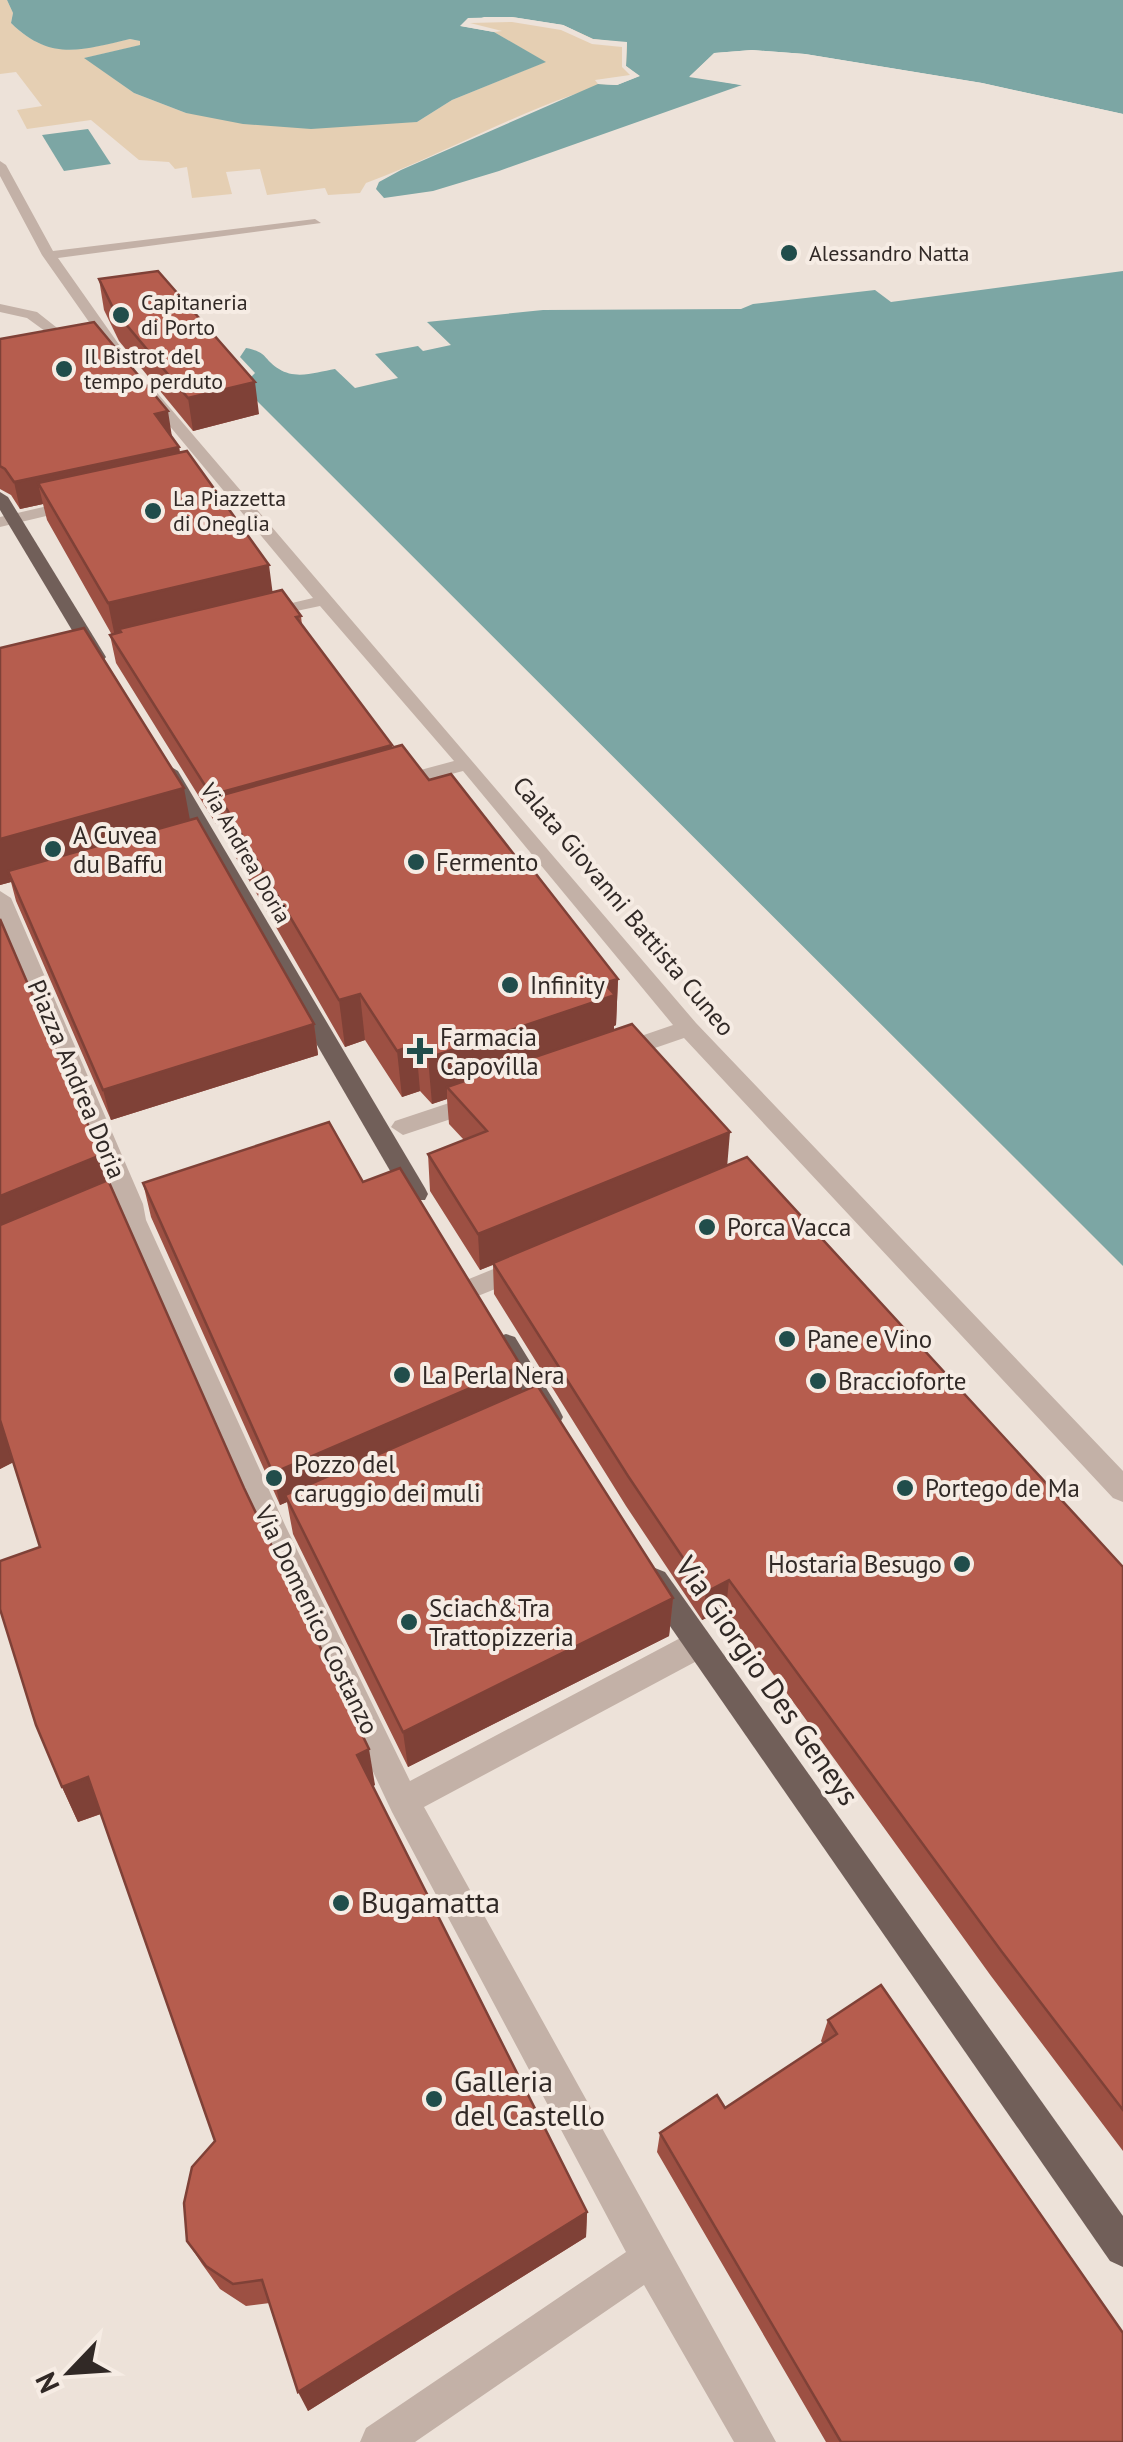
<svg xmlns="http://www.w3.org/2000/svg" width="1123" height="2442" viewBox="0 0 1123 2442" font-family="'PT Sans',sans-serif">
	<style>
		.sand { fill: #e5cfb3 }
		.water { fill: #7ca6a4 }
		.pier { fill: #ede2d9 }
		.lines { fill: none; stroke-linecap: round; stroke-linejoin: round }
		.minor { fill: #c3b1a7; fill-rule: evenodd }
		.major { fill: #715f59; fill-rule: evenodd }
		.wall { fill: #9d5043 }
		.shaded-wall { fill: #7f4137 }
		.building { fill: #b65d4e; stroke: #7f4137; stroke-width: 2.5 }
		.poi-dot { fill: #214d4b; stroke: #f6ece4; stroke-width: 4 }
		.labels { text-anchor: middle; stroke-width: 8; stroke-linejoin: round; paint-order: stroke }
		.far-poi-label { font-size: 22px; fill: #312926; stroke: #f6ece4; text-anchor: start }
		.far-street-label { font-size: 22px; fill: #312926; stroke: #f6ece4 }
		.poi-label { font-size: 25px; fill: #312926; stroke: #f6ece4; text-anchor: start }
		.street-label { font-size: 25px; fill: #312926; stroke: #f6ece4 }
		.near-street-label { font-size: 30px; fill: #312926; stroke: #f6ece4 }
		.near-poi-label { font-size: 30px; fill: #312926; stroke: #f6ece4; text-anchor: start }
	</style>
	<rect width="100%" height="100%" fill="#ede2d9"/>
	<path class="sand" d="M0,0H7L13,13L11,23C51,62 82,49 130,39L140,41L141,45L85,58L134,93L186,113L363,123L417,122L452,100L545,62L494,32L461,23L512,17L627,42L640,76C544,95 458,149 366,183L360,193L328,195L325,188L267,195L260,169L226,172L232,194L192,198L187,167L175,169L169,162L139,160L91,120L27,129L17,110L42,106L16,72L0,74Z"/>
	<g class="water">
		<path d="M7,0H1123V114L982,83L805,54L752,50L715,53L690,76L742,85L499,171L433,191L384,198L376,189L379,182L401,170L598,84L617,85L639,76L626,66L627,43L593,39L563,25L512,17H484L461,26L494,32L546,62L452,100L417,122L311,129L243,124L186,113L134,93L84,58L140,45V41L130,39C82,50 51,62 11,23L13,13Z"/>
		<polygon points="88,129 111,164 64,171 42,135"/>
		<path d="M1123,271V1266L242,386L255,373L240,357L246,348C268,352 263,359 279,369C296,380 317,372 335,369L355,388L398,378L375,354L418,346L423,351L451,345L427,322L543,310L741,309L753,304L875,290L891,302Z"/>
	</g>
	<g class="pier">
		<polygon points="512,17 563,25 593,39 627,42 626,66 640,76 617,85 598,84 595,80 630,75 622,67 622,47 592,44 561,30 512,22 470,23 502,31 494,32 460,26 468,18"/>
		<polygon points="752,50 805,54 982,83 1123,114 1123,119 980,88 804,59 717,58 698,72 727,75 747,86 689,77 714,53"/>
	</g>
	<g class="lines">
		<g class="minor">
			<polygon points="0,161 6,165 53,251 315,219 321,223 58,258 127,356 120,360 115,359 42,255 0,176"/>
			<polygon points="0,304 37,312 61,331 49,334 27,318 0,312"/>
			<polygon points="143,388 153,388 696,1023 1123,1471 1123,1502 1113,1498 684,1038 620,1060 612,1058 609,1052 612,1046 673,1025 463,771 394,789 387,787 387,779 454,761 320,606 254,620 254,612 313,598 143,394"/>
			<polygon points="78,499 84,501 84,507 0,527 0,517"/>
			<polygon points="0,891 11,898 143,1204 146,1220 285,1525 410,1781 686,1635 697,1631 708,1635 712,1645 708,1655 424,1807 776,2442 734,2442 644,2285 415,2442 360,2442 366,2428 626,2252 392,1812 257,1526 122,1220 119,1204 0,923"/>
			<polygon points="479,1093 487,1095 491,1101 487,1107 403,1135 391,1127 395,1121"/>
			<polygon points="523,1257 532,1260 536,1267 532,1274 473,1298 464,1295 460,1288 464,1281"/>
		</g>
		<g class="major">
			<polygon points="0,492 8,497 106,657 103,661 91,661 88,657 0,510"/>
			<polygon points="168,765 178,771 425,1188 428,1194 425,1200 407,1200 158,771"/>
			<polygon points="506,1334 515,1337 559,1409 563,1417 559,1425 549,1428 539,1425 497,1351 493,1344 497,1337"/>
			<polygon points="655,1568 665,1572 1123,2216 1123,2267 1110,2261 645,1590 640,1581 645,1572"/>
		</g>
	</g>
	<g class="wall">
		<polygon points="99,279 259,414 193,431 119,341 104,310"/>
		<polygon points="0,339 171,437 179,447 180,453 272,593 301,616 302,625 392,745 392,748 429,780 523,866 618,979 616,1025 614,1026 614,1030 727,1165 1123,1567 1123,2151 991,1976 726,1609 702,1620 626,1506 494,1294 493,1265 480,1270 430,1191 428,1154 464,1140 449,1124 447,1099 432,1104 420,1091 402,1097 365,1040 345,1047 227,842 223,822 216,824 116,663 110,635 112,635 47,520 43,504 20,509 11,495 0,489"/>
		<polygon points="0,648 190,820 314,1024 318,1055 111,1120 16,901 11,882 0,885"/>
		<polygon points="0,919 101,1155 107,1180 375,1785 373,1786 587,2212 586,2237 308,2411 270,2303 246,2306 220,2289 202,2264 187,2241 215,2141 101,1814 78,1822 62,1787 40,1547 13,1462 0,1469"/>
		<polygon points="363,1182 522,1392 673,1598 669,1636 408,1767 293,1534 287,1502 280,1505 151,1217 143,1183"/>
		<polygon points="828,2020 1123,2442 826,2442 657,2152 660,2133 725,2108 823,2044 821,2041"/>
	</g>
	<g class="shaded-wall">
		<polygon points="255,382 259,414 193,431 188,398"/>
		<polygon points="168,411 172,437 155,414"/>
		<polygon points="179,447 183,473 38,483 43,504 20,509 14,482"/>
		<polygon points="269,565 274,603 119,629 121,640 116,642 108,603"/>
		<polygon points="392,745 394,774 219,796 223,822 216,824 211,795"/>
		<polygon points="184,788 192,831 8,871 11,882 0,885 0,839"/>
		<polygon points="618,979 616,1025 614,1026 614,1041 447,1087 447,1099 432,1104 428,1058 604,983"/>
		<polygon points="360,994 365,1040 345,1047 339,1000"/>
		<polygon points="314,1024 318,1055 111,1120 103,1090"/>
		<polygon points="416,1044 420,1091 402,1097 397,1051"/>
		<polygon points="730,1132 727,1168 480,1270 478,1234"/>
		<polygon points="101,1155 112,1197 0,1244 0,1196"/>
		<polygon points="521,1366 522,1399 285,1495 287,1502 280,1505 273,1473"/>
		<polygon points="0,1420 16,1461 0,1469"/>
		<polygon points="729,1580 726,1609 702,1620 706,1592"/>
		<polygon points="673,1598 669,1636 408,1767 403,1732"/>
		<polygon points="369,1749 375,1785 364,1790 357,1755"/>
		<polygon points="88,1777 103,1813 78,1822 62,1787"/>
		<polygon points="587,2212 586,2237 308,2411 298,2392"/>
	</g>
	<g class="building">
		<polygon points="158,271 255,382 188,398 114,310 99,279"/>
		<polygon points="94,322 168,411 155,414 179,447 14,482 5,469 0,466 0,339"/>
		<polygon points="187,451 269,565 108,603 38,483"/>
		<polygon points="282,590 301,616 296,617 392,745 211,795 110,635 121,632 119,629"/>
		<polygon points="84,628 184,788 0,839 0,648"/>
		<polygon points="402,745 429,780 451,774 523,866 529,865 618,979 604,983 615,995 428,1058 416,1044 397,1051 360,994 339,1000 219,796"/>
		<polygon points="197,818 314,1024 103,1090 8,871"/>
		<polygon points="0,919 101,1155 0,1196"/>
		<polygon points="632,1024 730,1132 478,1234 428,1154 487,1131 447,1087"/>
		<polygon points="329,1122 363,1182 400,1168 521,1366 273,1473 143,1183"/>
		<polygon points="747,1157 1123,1567 1123,2110 1002,1952 729,1580 706,1592 628,1476 493,1263"/>
		<polygon points="108,1180 244,1488 369,1749 357,1755 587,2212 298,2392 262,2280 233,2284 206,2266 187,2241 184,2203 192,2167 215,2141 88,1777 62,1787 36,1725 0,1609 0,1561 40,1547 0,1420 0,1225"/>
		<polygon points="537,1385 673,1598 403,1732 285,1495"/>
		<polygon points="881,1985 1123,2333 1123,2442 841,2442 660,2133 717,2095 725,2108 837,2034 828,2020"/>
	</g>
	<g class="poi-dot">
		<circle cx="789" cy="253" r="10"/>
		<circle cx="121" cy="315" r="10"/>
		<circle cx="64" cy="369" r="10"/>
		<circle cx="153" cy="511" r="10"/>
		<circle cx="53" cy="849" r="10"/>
		<circle cx="416" cy="862" r="10"/>
		<circle cx="510" cy="985" r="10"/>
		<path d="M415 1036h10v10h10v10h-10v10h-10v-10h-10v-10h10z"/>
		<circle cx="707" cy="1227" r="10"/>
		<circle cx="787" cy="1339" r="10"/>
		<circle cx="402" cy="1375" r="10"/>
		<circle cx="818" cy="1381" r="10"/>
		<circle cx="274" cy="1478" r="10"/>
		<circle cx="905" cy="1488" r="10"/>
		<circle cx="962" cy="1564" r="10"/>
		<circle cx="409" cy="1622" r="10"/>
		<circle cx="341" cy="1903" r="10"/>
		<circle cx="434" cy="2099" r="10"/>
	</g>
	<g class="labels">
		<g class="far-poi-label">
			<text x="809" y="261">Alessandro Natta</text>
			<text x="141" y="310">Capitaneria<tspan x="141" dy="25">di Porto</tspan></text>
			<text x="84" y="364">Il Bistrot del<tspan x="84" dy="25">tempo perduto</tspan></text>
			<text x="173" y="506">La Piazzetta<tspan x="173" dy="25">di Oneglia</tspan></text>
		</g>
		<g class="far-street-label">
			<text transform="translate(246 853) rotate(60)" y="8">Via Andrea Doria</text>
		</g>
		<g class="poi-label">
			<text x="73" y="844">A Cuvea<tspan x="73" dy="29">du Baffu</tspan></text>
			<text x="436" y="871">Fermento</text>
			<text x="530" y="994">Infinity</text>
			<text x="440" y="1046">Farmacia<tspan x="440" dy="29">Capovilla</tspan></text>
			<text x="727" y="1236">Porca Vacca</text>
			<text x="807" y="1348">Pane e Vino</text>
			<text x="422" y="1384">La Perla Nera</text>
			<text x="838" y="1390">Braccioforte</text>
			<text x="294" y="1473">Pozzo del<tspan x="294" dy="29">caruggio dei muli</tspan></text>
			<text x="925" y="1497">Portego de Ma</text>
			<text x="942" y="1573" text-anchor="end">Hostaria Besugo</text>
			<text x="429" y="1617">Sciach&amp;Tra<tspan x="429" dy="29">Trattopizzeria</tspan></text>
		</g>
		<g class="street-label">
			<text transform="translate(624 906) rotate(50)" y="9">Calata Giovanni Battista Cuneo</text>
			<text transform="translate(77 1079) rotate(67)" y="9">Piazza Andrea Doria</text>
			<text transform="translate(317 1620) rotate(64)" y="9">Via Domenico Costanzo</text>
		</g>
		<g class="near-street-label">
			<text transform="translate(767 1681) rotate(55)" y="10">Via Giorgio Des Geneys</text>
		</g>
		<g class="near-poi-label">
			<text x="361" y="1913">Bugamatta</text>
			<text x="454" y="2092">Galleria<tspan x="454" dy="34">del Castello</tspan></text>
		</g>
	</g>
	<g transform="translate(70 2372) rotate(245)" stroke="#f6ece4" stroke-width="8" paint-order="stroke">
	<path d="M0-8L18 38L0 25L-18 38Z" fill="#312926"/>
	<text y="-15" font-size="28" font-weight="bold" text-anchor="middle" fill="#312926">N</text>
	</g>
</svg>
